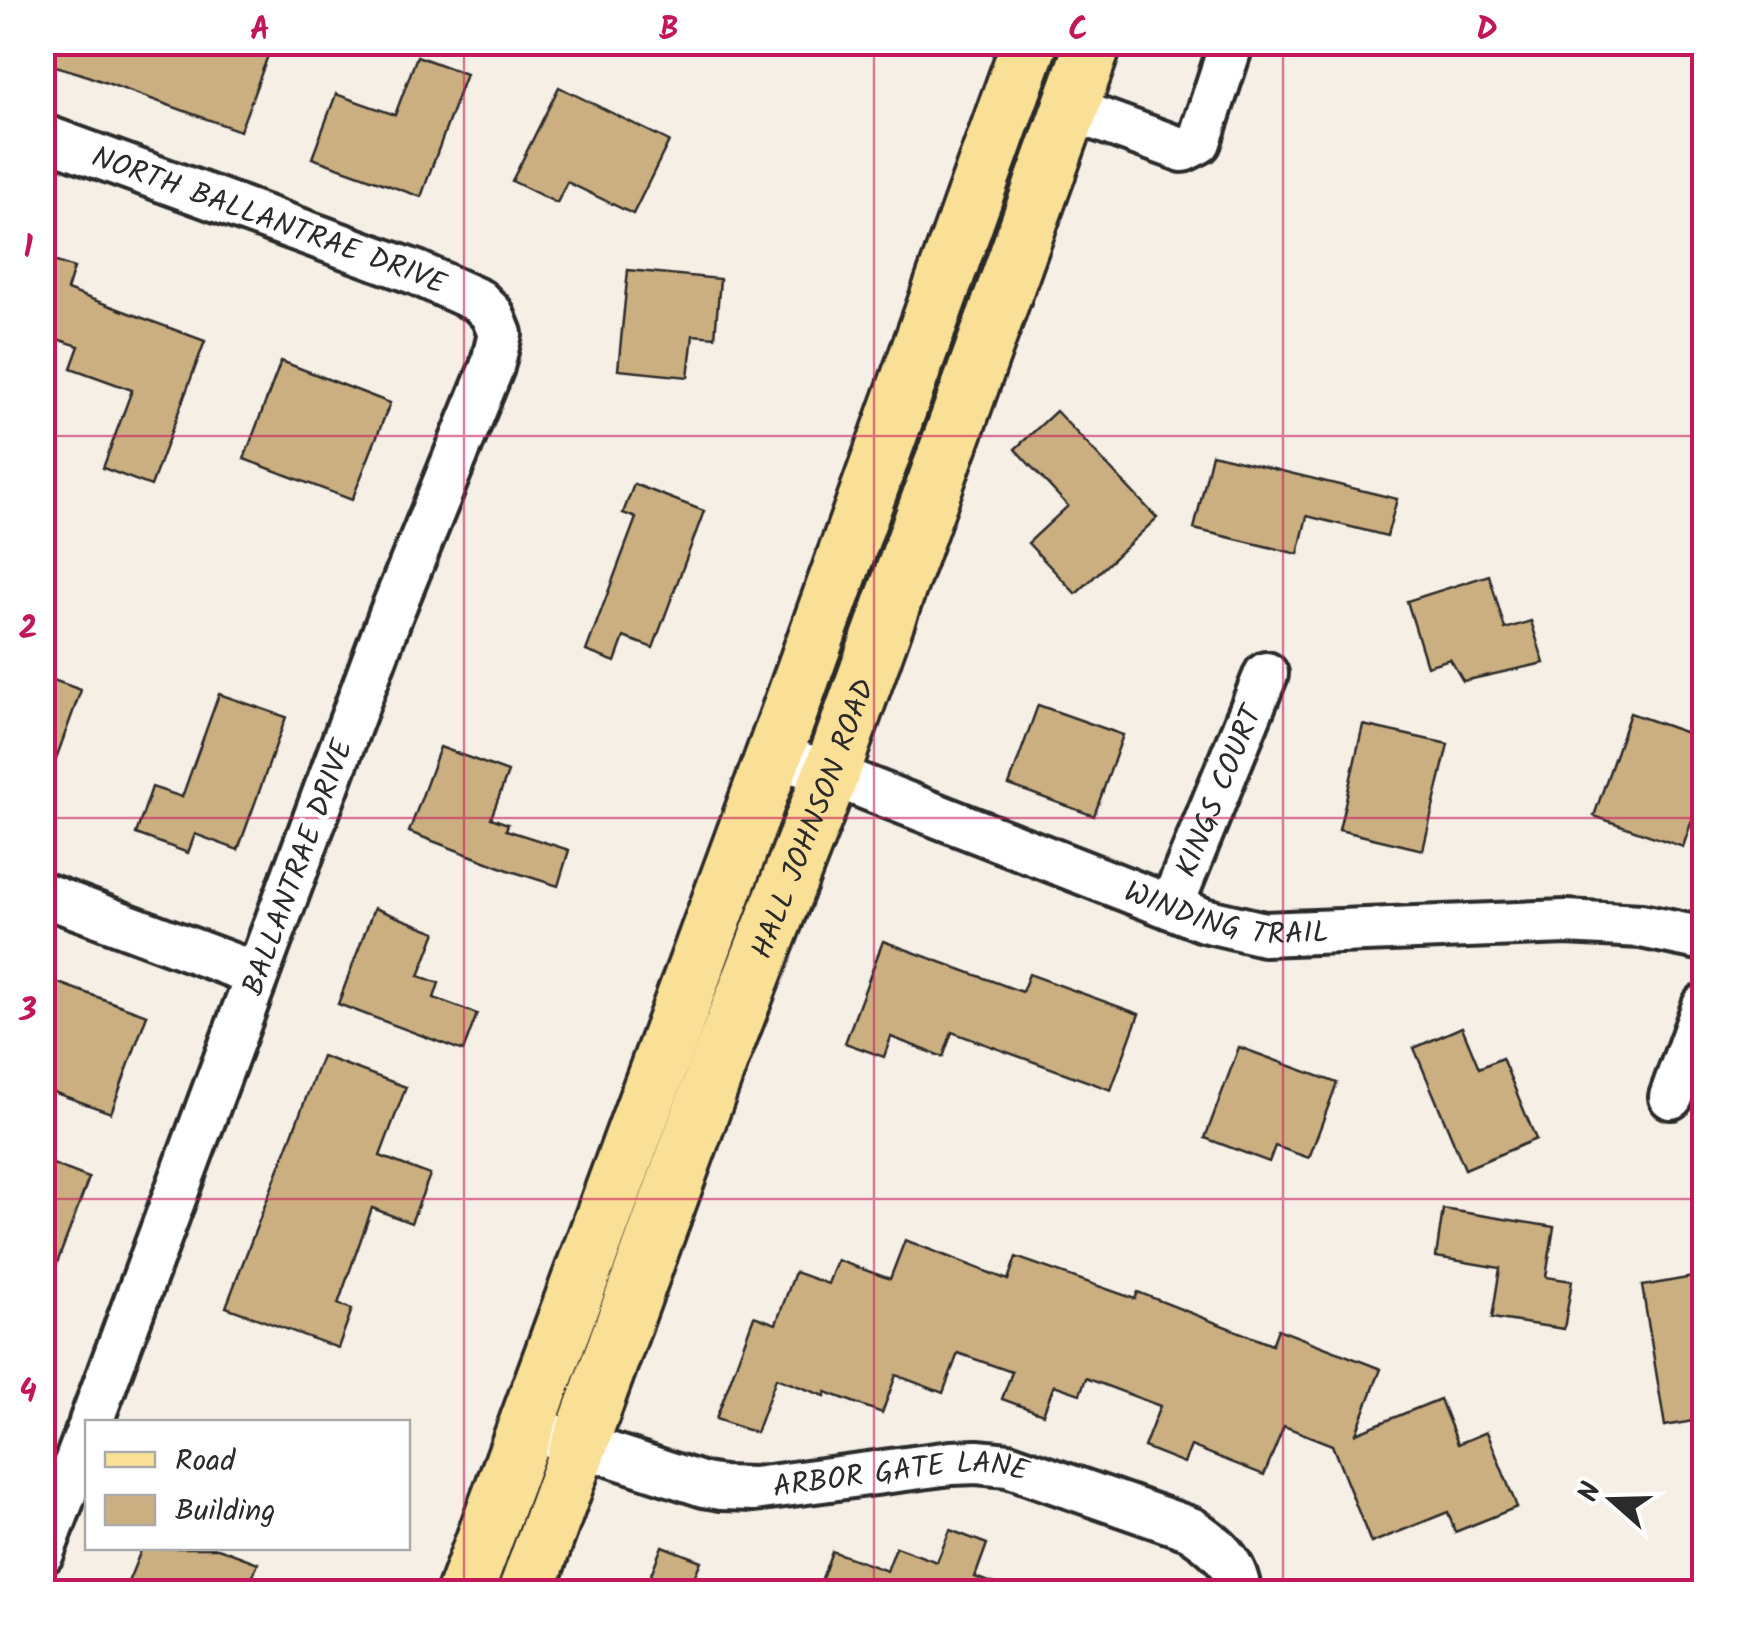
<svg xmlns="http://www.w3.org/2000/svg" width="1747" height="1635" viewBox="0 0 1747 1635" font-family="Kalam,sans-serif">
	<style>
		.building { fill: #ccaf81; stroke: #2b2b2b; stroke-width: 2.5 }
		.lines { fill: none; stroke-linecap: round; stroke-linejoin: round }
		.minor-casing { stroke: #2b2b2b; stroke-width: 50 }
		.major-casing { stroke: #2b2b2b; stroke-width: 62 }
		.minor { stroke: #fff; stroke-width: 42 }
		.major { stroke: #fadf96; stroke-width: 55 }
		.grid { fill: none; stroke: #c2185b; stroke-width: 2.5; stroke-opacity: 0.55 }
		.labels { text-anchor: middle; stroke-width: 9; stroke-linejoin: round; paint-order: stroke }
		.street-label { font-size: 30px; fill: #2b2b2b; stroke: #fff }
		.neatline { fill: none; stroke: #c2185b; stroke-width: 4 }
		.grid-label { font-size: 32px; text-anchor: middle; font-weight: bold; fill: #c2185b }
	</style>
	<rect width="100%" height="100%" fill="#f5efe6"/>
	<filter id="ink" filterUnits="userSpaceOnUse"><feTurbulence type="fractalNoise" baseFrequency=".01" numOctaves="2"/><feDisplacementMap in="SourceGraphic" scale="20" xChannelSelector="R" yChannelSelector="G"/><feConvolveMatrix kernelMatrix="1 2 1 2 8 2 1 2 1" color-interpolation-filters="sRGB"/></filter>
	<g filter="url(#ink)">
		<g class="building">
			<polygon points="42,42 273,42 240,131 79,73 42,62"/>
			<polygon points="417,56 466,74 421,197 312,158 336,94 395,115"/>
			<polygon points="559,87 669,141 633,214 567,182 557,203 512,181"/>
			<polygon points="42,257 74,268 67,290 205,341 151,486 103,468 132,390 71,368 79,346 51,337 48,348 42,347"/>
			<polygon points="628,270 720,279 715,337 693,335 688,377 618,370"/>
			<polygon points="281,361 390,403 352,500 244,459"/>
			<polygon points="1056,411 1157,518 1076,594 1028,543 1068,506 1015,449"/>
			<polygon points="1212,454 1397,499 1387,536 1307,516 1298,554 1194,529"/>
			<polygon points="634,484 704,511 653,648 624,637 615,662 586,651 636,518 623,513"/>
			<polygon points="1489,575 1505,629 1531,621 1544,663 1463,681 1450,659 1427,666 1407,601"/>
			<polygon points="42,676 81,690 46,786 42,786"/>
			<polygon points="219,694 286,717 238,850 195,834 188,853 136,834 152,787 182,797"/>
			<polygon points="1038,705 1123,735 1094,816 1009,785"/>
			<polygon points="1630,713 1704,739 1704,825 1692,820 1683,847 1594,816"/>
			<polygon points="1363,725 1448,744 1423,850 1339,830"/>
			<polygon points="440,747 508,772 491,818 508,824 506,830 569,850 558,886 511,871 409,832"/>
			<polygon points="374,908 436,932 419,976 439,983 434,998 477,1014 463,1051 338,1004"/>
			<polygon points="883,941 1022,992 1029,974 1139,1014 1111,1090 952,1032 943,1057 891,1037 884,1057 845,1043"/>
			<polygon points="42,977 147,1015 111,1113 42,1088"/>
			<polygon points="1462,1027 1479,1068 1502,1058 1536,1139 1465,1169 1414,1048"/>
			<polygon points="1239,1047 1337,1083 1309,1158 1275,1146 1269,1162 1205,1138"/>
			<polygon points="322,1056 406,1087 380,1156 430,1175 411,1223 372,1208 338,1304 352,1309 338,1348 226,1307"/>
			<polygon points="42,1160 89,1178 45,1295 42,1294"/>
			<polygon points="1443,1209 1554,1227 1546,1277 1572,1281 1564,1329 1492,1318 1500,1268 1436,1257"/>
			<polygon points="905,1240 1008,1280 1016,1257 1135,1299 1138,1292 1272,1345 1278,1329 1381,1369 1356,1433 1440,1399 1458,1444 1487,1432 1517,1507 1455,1532 1448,1512 1371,1543 1332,1445 1284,1426 1264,1475 1191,1446 1184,1463 1144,1447 1160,1406 1086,1378 1080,1394 1054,1385 1043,1414 1002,1399 1012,1372 958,1353 943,1393 896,1375 882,1413 826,1392 825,1396 776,1378 756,1433 716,1419 754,1316 776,1324 795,1272 828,1284 837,1260 890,1279"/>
			<polygon points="1704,1275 1704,1419 1665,1426 1642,1286"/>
			<polygon points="950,1530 987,1544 975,1577 1010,1590 1009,1592 817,1592 832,1551 887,1571 896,1547 937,1562"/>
			<polygon points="662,1546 701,1561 688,1592 644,1592"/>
			<polygon points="142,1548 218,1548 258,1563 247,1592 124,1592"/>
		</g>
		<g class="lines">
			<defs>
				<g id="minor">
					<polyline points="1070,109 1183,150 1199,142 1232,42"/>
					<path id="s1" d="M42,136L417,273L479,301L492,314L500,334L492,367L391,614L91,1422"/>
					<path id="s2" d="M774,755L831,774L1204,920L1264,934L1566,922L1641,926L1704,939"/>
					<polyline points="42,894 256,974"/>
					<path id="s3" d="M1171,907L1266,674"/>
					<polyline points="1671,1097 1704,1006"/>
					<path id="s4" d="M550,1435L704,1485L722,1488L754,1489L951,1463L977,1462L1008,1465L1191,1529C1215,1545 1236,1562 1239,1592"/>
					<polyline points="42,1553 88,1431"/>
				</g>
				<g id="major">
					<polyline points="465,1592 774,755 1030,42"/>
					<path id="s5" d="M526,1592L723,1051L831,774L1094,42"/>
				</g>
			</defs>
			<use href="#minor" class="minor-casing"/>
			<use href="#major" class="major-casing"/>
			<use href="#minor" class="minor"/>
			<use href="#major" class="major"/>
		</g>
	</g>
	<path class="grid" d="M464,42V1592M874,42V1592M1283,42V1592M42,436H1704M42,818H1704M42,1199H1704"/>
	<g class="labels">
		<g class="street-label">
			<text dy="10" stroke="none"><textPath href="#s1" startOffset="242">NORTH BALLANTRAE DRIVE</textPath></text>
			<text dy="10" stroke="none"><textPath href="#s3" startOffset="125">KINGS COURT</textPath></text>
			<text dy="10" stroke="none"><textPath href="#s5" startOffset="825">HALL JOHNSON ROAD</textPath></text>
			<text transform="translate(297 867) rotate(-70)" y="10">BALLANTRAE DRIVE</text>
			<text dy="10" stroke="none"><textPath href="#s2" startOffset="482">WINDING TRAIL</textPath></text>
			<text dy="10" stroke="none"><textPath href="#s4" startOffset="360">ARBOR GATE LANE</textPath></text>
		</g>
	</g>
	<rect width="1747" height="1635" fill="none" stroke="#fff" stroke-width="110"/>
	<rect x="85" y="1420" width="325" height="130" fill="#ffffff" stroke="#aaaaaa" stroke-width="2.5"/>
	<rect x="105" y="1452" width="50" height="15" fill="#fadf96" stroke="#aaaaaa" stroke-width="2.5"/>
	<text x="175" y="1470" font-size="30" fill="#2b2b2b">Road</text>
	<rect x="105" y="1495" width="50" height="30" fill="#ccaf81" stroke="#aaaaaa" stroke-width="2.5"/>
	<text x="175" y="1520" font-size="30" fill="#2b2b2b">Building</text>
	<g transform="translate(1612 1500) rotate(290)" stroke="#ffffff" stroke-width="8" paint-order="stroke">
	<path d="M0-8L18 38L0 25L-18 38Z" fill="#2b2b2b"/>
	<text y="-15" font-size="28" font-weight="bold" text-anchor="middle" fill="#2b2b2b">N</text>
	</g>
	<rect x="55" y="55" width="1637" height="1525" class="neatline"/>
	<g class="grid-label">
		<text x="260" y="39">A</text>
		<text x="669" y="39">B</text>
		<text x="1078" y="39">C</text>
		<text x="1487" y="39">D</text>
		<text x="28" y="257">1</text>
		<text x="28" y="638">2</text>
		<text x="28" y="1020">3</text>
		<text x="28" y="1401">4</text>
	</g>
</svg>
